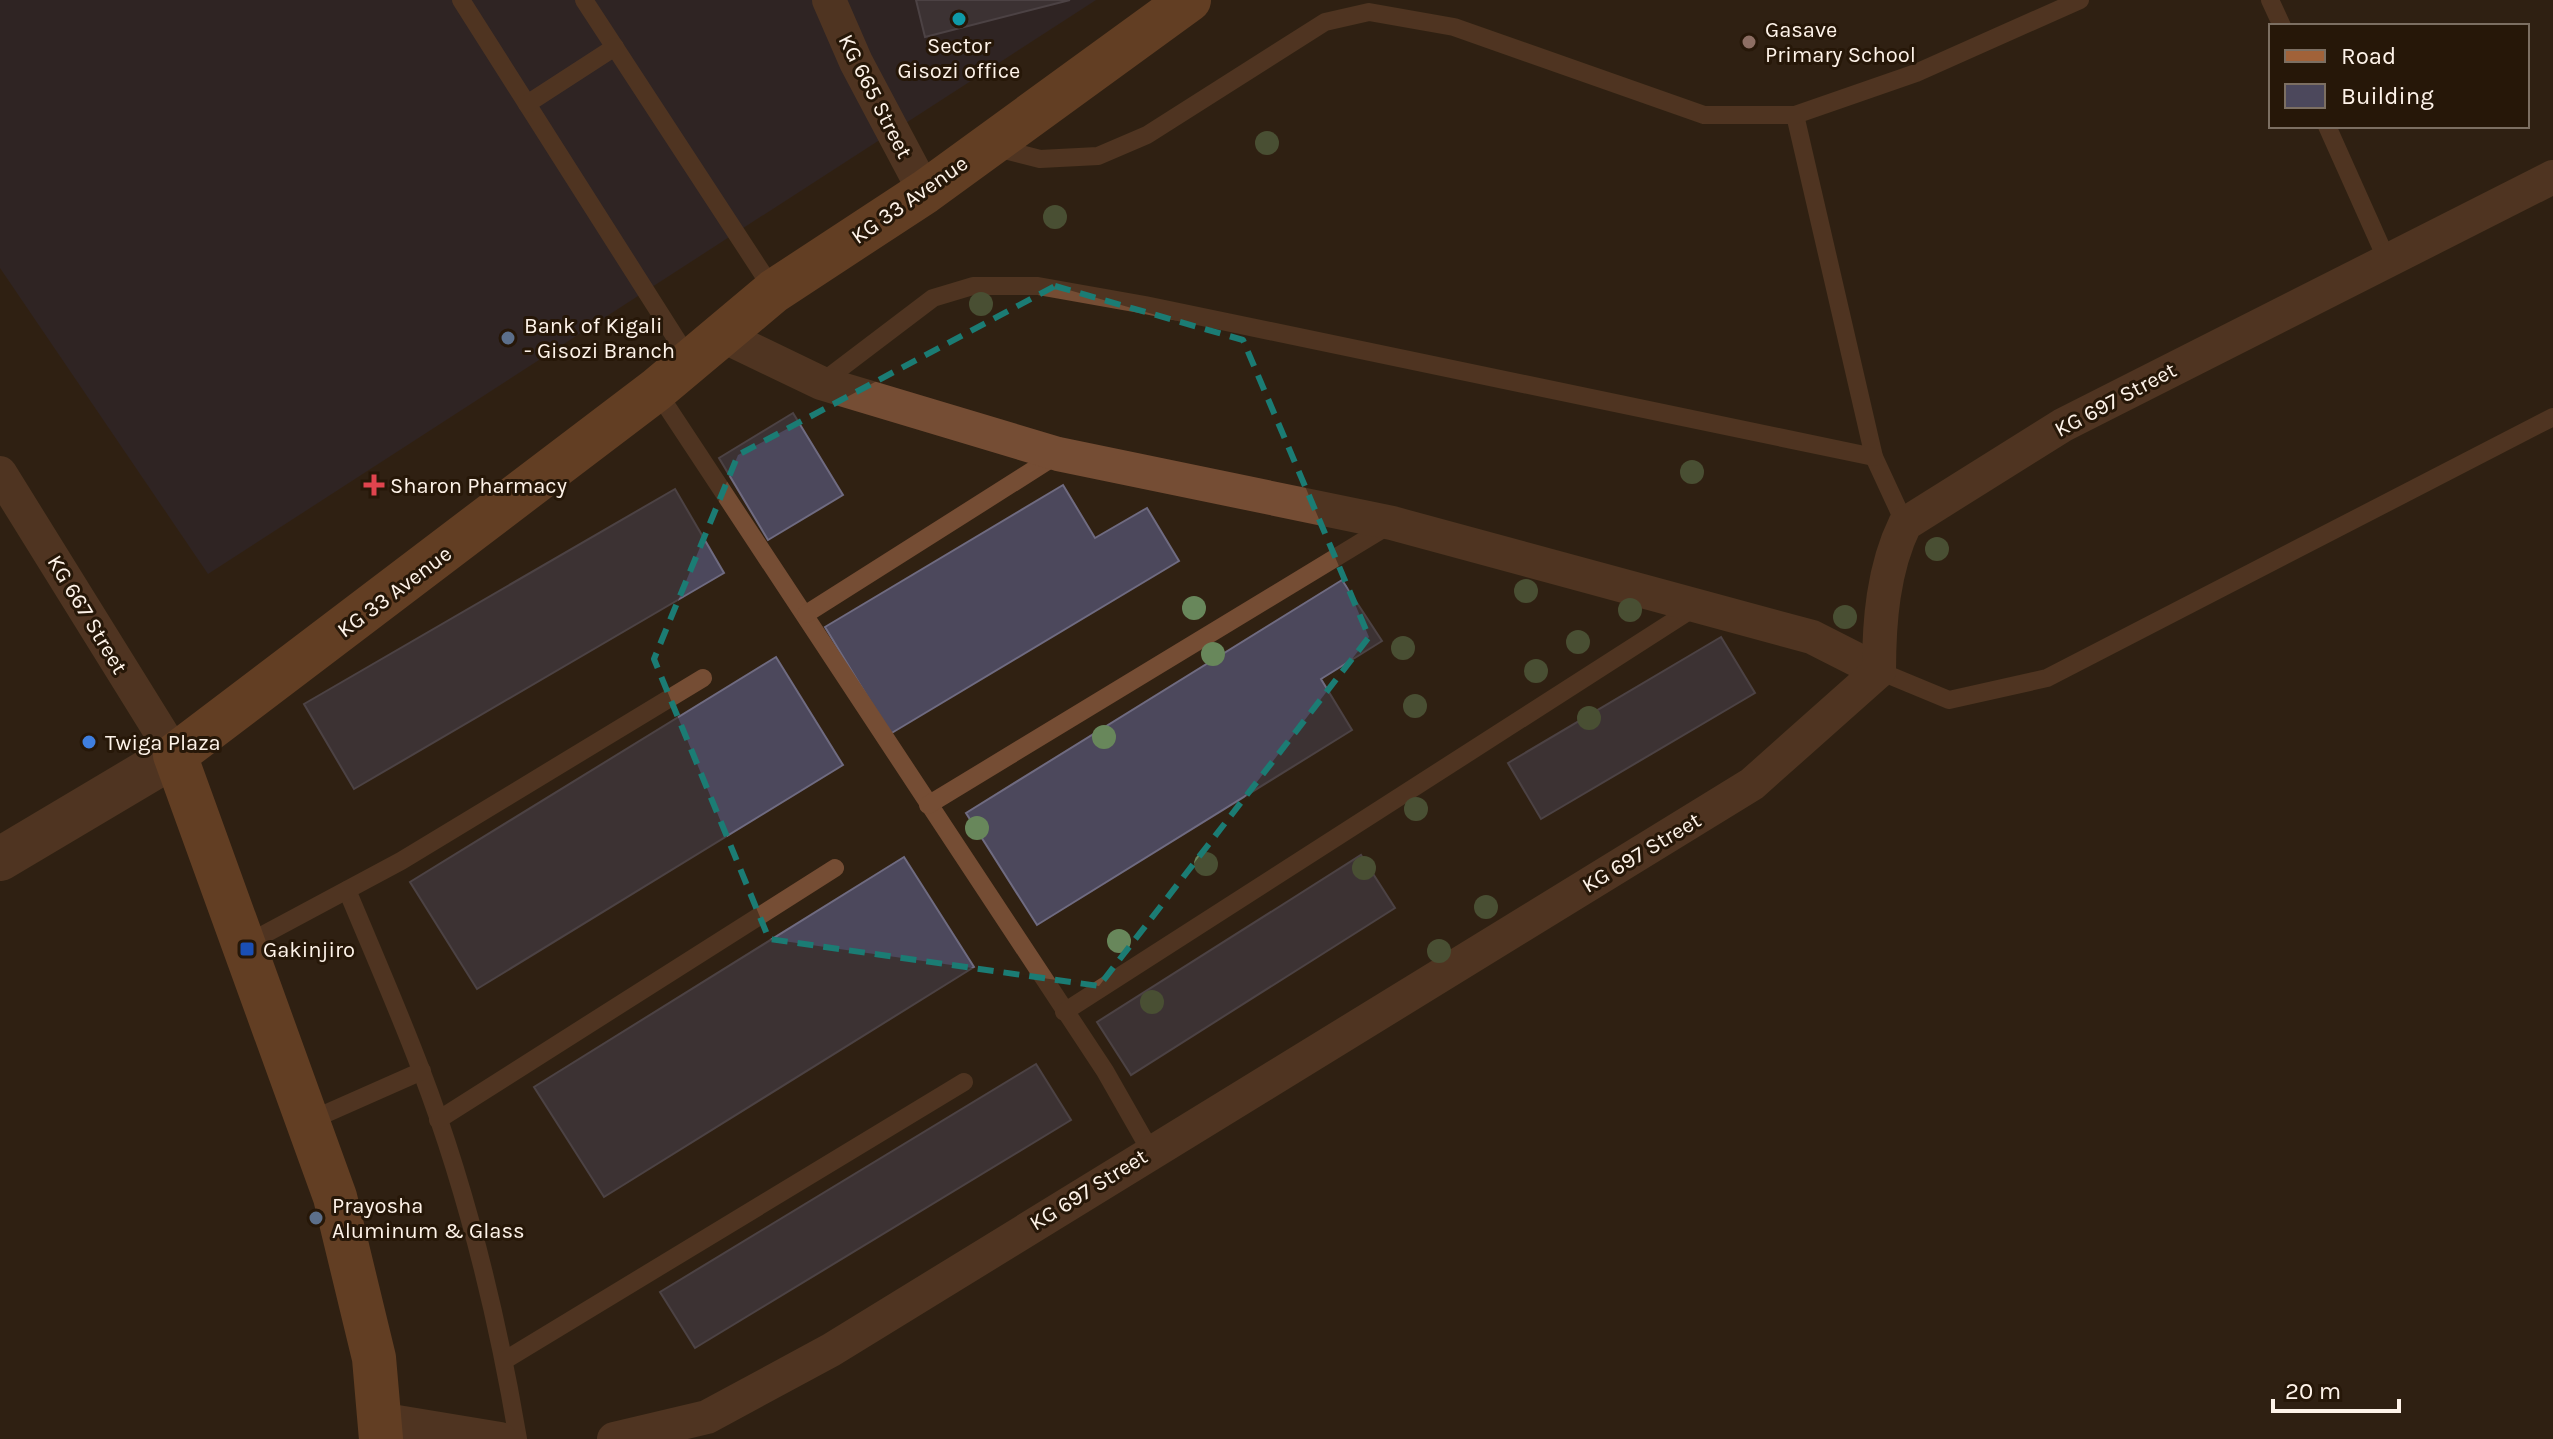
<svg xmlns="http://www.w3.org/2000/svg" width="2553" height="1439" viewBox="0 0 2553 1439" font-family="Karla,sans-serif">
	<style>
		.commercial { fill: #2f2838 }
		.building { fill: #4c485c; stroke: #6f6b81; stroke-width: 2 }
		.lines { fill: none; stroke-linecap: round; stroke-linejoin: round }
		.service { stroke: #754d34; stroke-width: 18 }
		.minor { stroke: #754d34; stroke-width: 34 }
		.tertiary { stroke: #754d34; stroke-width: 44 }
		.secondary { stroke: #a16239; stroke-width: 44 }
		.tree { fill: #68875b }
		.marked { fill: none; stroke: #1b7c74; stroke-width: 6; stroke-dasharray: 16 10; stroke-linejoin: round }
		.culture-dot { fill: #0f9aa8; stroke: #261708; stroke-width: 3 }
		.education-dot { fill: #8d6e63; stroke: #261708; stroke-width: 3 }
		.service-dot { fill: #5c6f8a; stroke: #261708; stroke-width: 3 }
		.health-dot { fill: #e0444e; stroke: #261708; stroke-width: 3 }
		.shop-dot { fill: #3f7fe0; stroke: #261708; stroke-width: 3 }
		.transit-dot { fill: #1a4fb4; stroke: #261708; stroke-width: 3 }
		.labels { text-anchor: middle; stroke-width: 6; stroke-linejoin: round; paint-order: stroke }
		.poi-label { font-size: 22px; fill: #fef3e9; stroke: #261708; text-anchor: start }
		.street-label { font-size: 22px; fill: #fef3e9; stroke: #261708 }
	</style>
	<rect width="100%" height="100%" fill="#302112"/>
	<polygon class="commercial" points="0,0 1096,0 208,574 0,268"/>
	<g class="building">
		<polygon points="916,0 1070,0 925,37"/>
		<polygon points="793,413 843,495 768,540 719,458"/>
		<polygon points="1063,485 1095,538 1147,508 1179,561 890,734 825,627"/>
		<polygon points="675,489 724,573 354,789 304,704"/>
		<polygon points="1342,580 1382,641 1321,679 1352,730 1037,925 966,813"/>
		<polygon points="1721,637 1755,693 1541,819 1508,763"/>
		<polygon points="776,657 843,765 477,989 410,882"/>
		<polygon points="1361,855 1395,908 1131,1075 1097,1022"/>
		<polygon points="904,857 974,967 604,1197 534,1087"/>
		<polygon points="1036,1064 1071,1120 695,1348 660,1292"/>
	</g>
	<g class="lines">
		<g class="service">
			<polyline points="461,0 689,359"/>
			<polyline points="584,0 774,291"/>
			<polyline points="2270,0 2282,26"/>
			<polyline points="527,104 615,47"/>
			<polyline points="1795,115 1874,457 1905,524"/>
			<polyline points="2327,126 2386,258"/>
			<polyline points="993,147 1040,159 1098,156 1147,135 1325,22 1369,12 1454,27 1704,115 1795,115 1916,73 2080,0"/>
			<polyline points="821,383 933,298 973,286 1038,286 1145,305 1874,457"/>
			<polyline points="656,390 1105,1071 1150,1150"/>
			<polyline points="806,614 1057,455"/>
			<polyline points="1879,671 1949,700 2047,678 2553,417"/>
			<polyline points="928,805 1391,524"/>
			<path d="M347,890C372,950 398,1009 421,1070C466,1188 497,1314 518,1439"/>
			<polyline points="246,944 401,861 703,678"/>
			<polyline points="1064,1012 1697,606"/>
			<polyline points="438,1120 835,868"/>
			<polyline points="309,1121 422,1071"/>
			<polyline points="505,1360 964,1082"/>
		</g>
		<g class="minor">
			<polyline points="829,0 856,62 925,192"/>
			<polyline points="721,335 821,383 1058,454 1392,523 1812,637 1879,671"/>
			<polyline points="0,473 175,755"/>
			<polyline points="379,1419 500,1439"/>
			<path d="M614,1439L707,1417L831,1350L1752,784L1879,671C1879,622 1883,569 1905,524L2063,425L2553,177"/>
		</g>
		<polyline class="tertiary" points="0,859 175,755"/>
		<polyline class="secondary" points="381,1439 374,1358 335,1197 175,755 656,390 774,291 925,192 1189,0"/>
	</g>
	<g class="tree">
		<circle cx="1267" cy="143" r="12"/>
		<circle cx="1055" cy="217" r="12"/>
		<circle cx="981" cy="304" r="12"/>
		<circle cx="1692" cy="472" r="12"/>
		<circle cx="1937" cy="549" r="12"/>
		<circle cx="1526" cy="591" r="12"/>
		<circle cx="1194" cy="608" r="12"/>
		<circle cx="1630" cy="610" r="12"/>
		<circle cx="1845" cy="617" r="12"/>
		<circle cx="1578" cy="642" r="12"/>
		<circle cx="1403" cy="648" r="12"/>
		<circle cx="1213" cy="654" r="12"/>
		<circle cx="1536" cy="671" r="12"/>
		<circle cx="1415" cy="706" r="12"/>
		<circle cx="1589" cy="718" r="12"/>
		<circle cx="1104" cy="737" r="12"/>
		<circle cx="1416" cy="809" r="12"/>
		<circle cx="977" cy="828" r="12"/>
		<circle cx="1206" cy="864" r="12"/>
		<circle cx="1364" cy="868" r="12"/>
		<circle cx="1486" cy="907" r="12"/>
		<circle cx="1119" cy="941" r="12"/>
		<circle cx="1439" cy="951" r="12"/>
		<circle cx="1152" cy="1002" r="12"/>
	</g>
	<path d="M0 0H2553V1439H0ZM1055,286L1243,340L1369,637L1099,986L769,939L654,659L738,455Z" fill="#302112" fill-opacity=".55" fill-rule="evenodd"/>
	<path class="marked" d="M1055,286L1243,340L1369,637L1099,986L769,939L654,659L738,455Z"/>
	<circle class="culture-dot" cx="959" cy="19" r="8"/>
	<circle class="education-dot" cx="1749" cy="42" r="8"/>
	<g class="service-dot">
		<circle cx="508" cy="338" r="8"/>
		<circle cx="316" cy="1218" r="8"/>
	</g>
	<path class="health-dot" d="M370 473h8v8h8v8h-8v8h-8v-8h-8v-8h8z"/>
	<circle class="shop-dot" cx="89" cy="742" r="8"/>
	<rect class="transit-dot" x="239" y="941" width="16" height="16" rx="4"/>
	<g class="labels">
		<g class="poi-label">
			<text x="1765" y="37">Gasave<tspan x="1765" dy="25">Primary School</tspan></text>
			<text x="959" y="53" text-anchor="middle">Sector<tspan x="959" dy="25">Gisozi office</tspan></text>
			<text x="524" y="333">Bank of Kigali<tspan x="524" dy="25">- Gisozi Branch</tspan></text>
			<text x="390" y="493">Sharon Pharmacy</text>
			<text x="105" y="750">Twiga Plaza</text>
			<text x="263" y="957">Gakinjiro</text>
			<text x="332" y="1213">Prayosha<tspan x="332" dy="25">Aluminum &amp; Glass</tspan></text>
		</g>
		<g class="street-label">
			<text transform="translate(876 96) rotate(63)" y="8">KG 665 Street</text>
			<text transform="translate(909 199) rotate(-35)" y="8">KG 33 Avenue</text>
			<text transform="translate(2115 399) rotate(-28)" y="8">KG 697 Street</text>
			<text transform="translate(394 591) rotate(-37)" y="8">KG 33 Avenue</text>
			<text transform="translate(88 614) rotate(59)" y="8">KG 667 Street</text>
			<text transform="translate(1641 852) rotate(-31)" y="8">KG 697 Street</text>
			<text transform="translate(1088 1189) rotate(-32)" y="8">KG 697 Street</text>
		</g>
	</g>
	<rect x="2269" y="24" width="260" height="104" fill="#261708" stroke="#7c6f62" stroke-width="2"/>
	<rect x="2285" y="50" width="40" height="12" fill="#a16239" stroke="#7c6f62" stroke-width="2"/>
	<text x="2341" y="64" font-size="24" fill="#fef3e9">Road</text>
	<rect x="2285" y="84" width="40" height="24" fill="#4c485c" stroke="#7c6f62" stroke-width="2"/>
	<text x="2341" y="104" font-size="24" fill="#fef3e9">Building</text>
	<path d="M2273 1399v12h126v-12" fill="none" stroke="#fef3e9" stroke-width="4"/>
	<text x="2285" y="1399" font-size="24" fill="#fef3e9" stroke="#261708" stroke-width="6" paint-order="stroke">20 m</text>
</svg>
